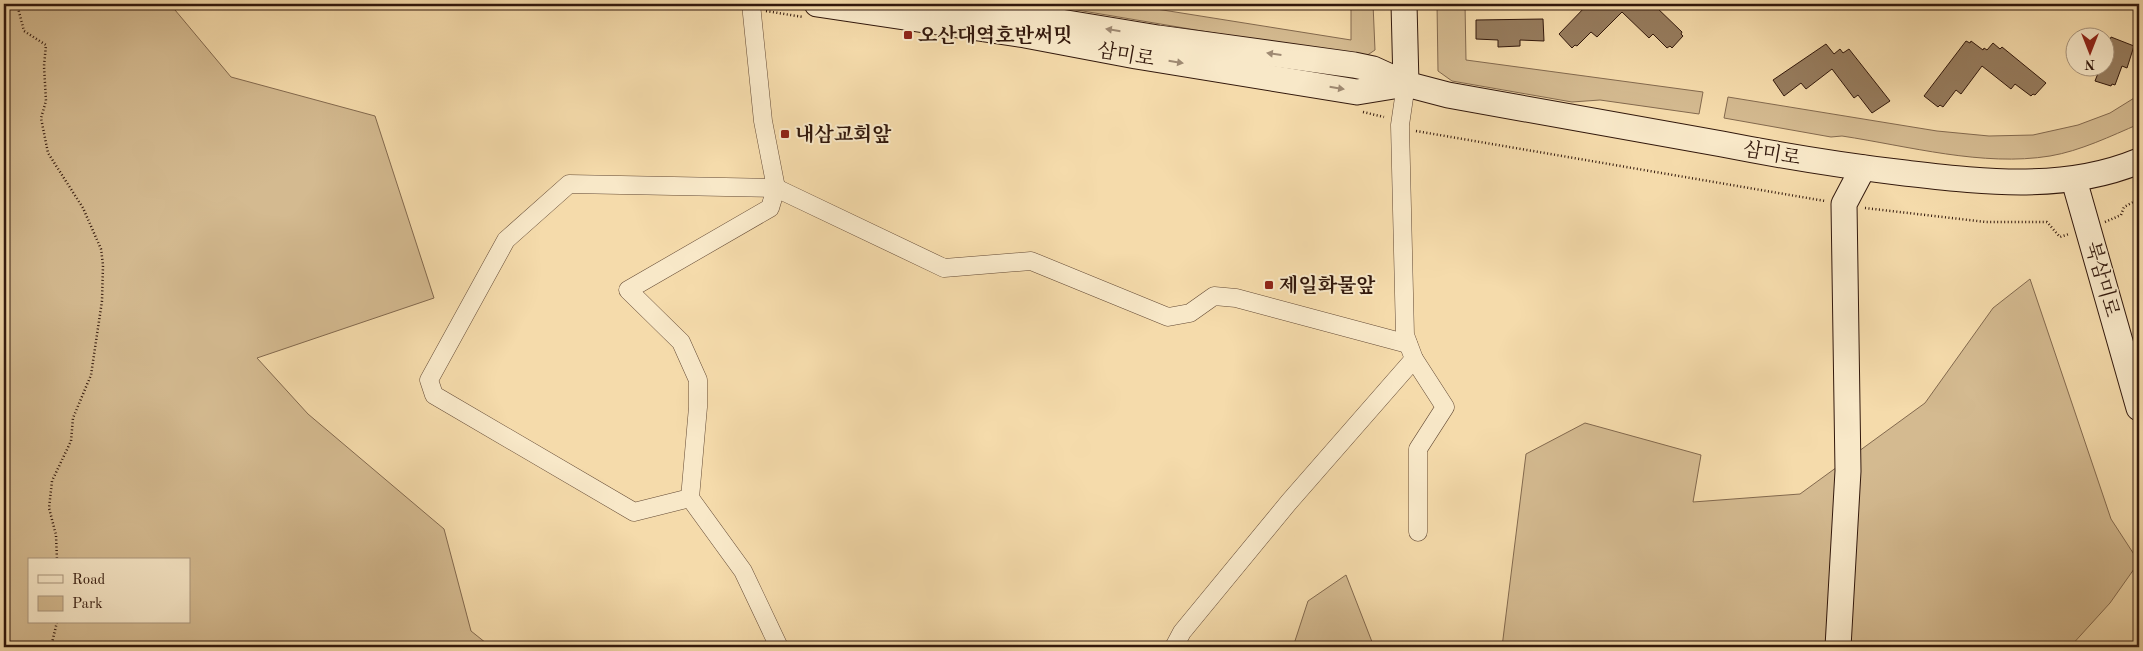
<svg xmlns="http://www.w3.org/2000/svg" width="2143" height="651" viewBox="0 0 2143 651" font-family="'Old Standard TT','Noto Serif KR',serif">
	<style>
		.green { fill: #d4ba90; stroke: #83694e; fill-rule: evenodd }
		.building { fill: #977d5f; stroke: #32180c }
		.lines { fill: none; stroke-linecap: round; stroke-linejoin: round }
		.street-casing { stroke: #634934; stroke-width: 19 }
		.secondary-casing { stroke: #32180c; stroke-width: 27 }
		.path { stroke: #32180c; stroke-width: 2.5; stroke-dasharray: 1 2.5; stroke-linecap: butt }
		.street { stroke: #f8e8c8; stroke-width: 18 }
		.secondary { stroke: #f8e8c8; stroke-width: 25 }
		.oneway { fill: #9f8a73 }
		.poi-dot { fill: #8f2418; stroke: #f8e8c8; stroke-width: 2 }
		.labels { text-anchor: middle; stroke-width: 4; stroke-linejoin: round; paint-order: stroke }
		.poi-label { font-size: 20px; font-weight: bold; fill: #32180c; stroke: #f8e8c8; text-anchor: start }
		.street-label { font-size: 20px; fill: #32180c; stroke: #f8e8c8 }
	</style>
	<rect width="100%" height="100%" fill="#f5dbab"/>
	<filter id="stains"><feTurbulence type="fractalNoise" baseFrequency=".004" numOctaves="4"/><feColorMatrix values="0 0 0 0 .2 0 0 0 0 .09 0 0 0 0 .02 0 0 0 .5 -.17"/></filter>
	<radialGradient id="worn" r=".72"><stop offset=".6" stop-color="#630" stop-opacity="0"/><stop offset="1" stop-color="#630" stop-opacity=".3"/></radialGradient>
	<g class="green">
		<path d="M4,4H170L231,77L375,116L434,298L257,358L308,414L444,529L471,631L491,647H4ZM29,560H189V622H29Z"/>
		<polygon points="1066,4 1125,4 1351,40 1351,4 1373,4 1375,50 1363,58 1065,8"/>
		<polygon points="1437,4 1465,4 1466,60 1703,92 1699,114 1600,100 1572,102 1452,81 1438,71"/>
		<path d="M2139,95V124C2111,136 2080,151 2050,156C1983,167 1908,146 1842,136L1831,137L1724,118L1728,97L1937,131L1989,136L2033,135L2078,125L2110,113Z"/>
		<polygon points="2030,279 2111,519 2139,562 2110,603 2070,647 1502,647 1526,454 1585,423 1701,455 1693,502 1800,494 1925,403 1993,308"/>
		<polygon points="1346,575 1374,647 1293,647 1308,601"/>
	</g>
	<g class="building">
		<polygon points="1588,4 1653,4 1682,32 1681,34 1683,36 1672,48 1670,46 1667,48 1653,34 1649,38 1622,12 1597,37 1591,32 1577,46 1575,45 1572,48 1559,34"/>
		<polygon points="1543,19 1544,41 1520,40 1520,46 1498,47 1498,40 1476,39 1476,20"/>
		<polygon points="2111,37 2134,46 2127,68 2122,66 2115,85 2112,84 2111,86 2095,81 2100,68 2106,68 2106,52"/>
		<polygon points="1966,41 1970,43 1971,41 1983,50 1984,48 1987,50 1993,43 2000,49 2002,47 2046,83 2035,95 2033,94 2031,96 2015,84 2011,89 1982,66 1961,94 1956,90 1943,107 1940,105 1938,107 1924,96"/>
		<polygon points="1826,44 1834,54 1840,49 1843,53 1849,49 1890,101 1872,113 1858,95 1854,98 1832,69 1806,89 1801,83 1784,96 1773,80"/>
	</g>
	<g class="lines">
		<defs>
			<g id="street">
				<polyline points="1406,84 1400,125 1405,335 1414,359 1445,407 1418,449 1418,532"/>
				<polyline points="690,498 698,407 698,380 681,342 628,290 770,208 776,188 763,121 751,4"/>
				<polyline points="779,647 743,571 690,498 634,512 434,395 429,380 506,240 569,184 776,188 944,268 1031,261 1168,317 1190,313 1214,296 1236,298 1408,344"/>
				<polyline points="1174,647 1182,632 1289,502 1414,359"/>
			</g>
			<g id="secondary">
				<polyline points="817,4 1025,35 1136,56 1357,92 1406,84"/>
				<path d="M950,4L1158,38L1354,65L1373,69L1406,84L1448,95C1539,111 1631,128 1722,144C1783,156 1844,166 1905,173C1984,182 2064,192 2139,161"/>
				<polyline points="1404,4 1406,84"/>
				<polyline points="2074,180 2139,408"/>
				<polyline points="1838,647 1848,471 1844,204 1863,168"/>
			</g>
		</defs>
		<use href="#street" class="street-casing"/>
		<use href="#secondary" class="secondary-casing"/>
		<g class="path">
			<polyline points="17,4 24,31 46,45 44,66 46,101 41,118 48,153 83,208 101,249 103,265 102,301 91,375 73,418 71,441 52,481 49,508 56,535 57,560"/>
			<polyline points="766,11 803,17"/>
			<polyline points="1363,112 1384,117"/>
			<polyline points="1416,131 1825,201"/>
			<polyline points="1865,208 1986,222 2047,222 2060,237 2069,234"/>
			<polyline points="2105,222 2121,215 2124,207 2139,199"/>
			<polyline points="51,647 57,622"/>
		</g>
		<use href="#street" class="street"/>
		<use href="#secondary" class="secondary"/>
	</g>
	<defs><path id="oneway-solid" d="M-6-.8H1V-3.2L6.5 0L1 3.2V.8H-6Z" transform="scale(1.25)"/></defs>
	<g class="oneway">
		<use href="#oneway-solid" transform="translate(1113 30) rotate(-171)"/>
		<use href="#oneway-solid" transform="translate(1274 54) rotate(-172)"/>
		<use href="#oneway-solid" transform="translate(1176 62) rotate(9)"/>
		<use href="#oneway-solid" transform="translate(1337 88) rotate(9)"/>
	</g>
	<g class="poi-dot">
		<rect x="903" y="30" width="10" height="10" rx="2.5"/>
		<rect x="780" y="129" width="10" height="10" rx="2.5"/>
		<rect x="1264" y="280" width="10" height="10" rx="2.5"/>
	</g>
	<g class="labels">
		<g class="poi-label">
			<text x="918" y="42">오산대역호반써밋</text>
			<text x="795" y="141">내삼교회앞</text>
			<text x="1279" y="292">제일화물앞</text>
		</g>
		<g class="street-label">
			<text transform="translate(1126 54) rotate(10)" y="7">삼미로</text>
			<text transform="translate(1772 153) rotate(10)" y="7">삼미로</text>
			<text transform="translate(2103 279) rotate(74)" y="7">북삼미로</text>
		</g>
	</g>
	<rect width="2143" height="651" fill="none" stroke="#f5dbab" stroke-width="20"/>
	<rect x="5" y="5" width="2133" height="641" fill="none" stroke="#32180c" stroke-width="2.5"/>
	<rect x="10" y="10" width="2123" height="631" fill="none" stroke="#32180c"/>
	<rect x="28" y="558" width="162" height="65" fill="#f8e8c8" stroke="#a9957d"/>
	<rect x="38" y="575" width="25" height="8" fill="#f8e8c8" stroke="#a9957d"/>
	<text x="72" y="584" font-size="15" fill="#32180c">Road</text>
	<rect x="38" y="596" width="25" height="15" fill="#d4ba90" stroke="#a9957d"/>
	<text x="72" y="608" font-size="15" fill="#32180c">Park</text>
	<g transform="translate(2090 52) rotate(180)"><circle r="24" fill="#f8e8c8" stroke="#a9957d"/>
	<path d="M0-4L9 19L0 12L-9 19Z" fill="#8f2418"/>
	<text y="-8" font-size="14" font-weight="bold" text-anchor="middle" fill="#32180c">N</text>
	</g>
	<rect width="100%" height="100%" filter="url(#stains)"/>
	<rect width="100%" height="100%" fill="url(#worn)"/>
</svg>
